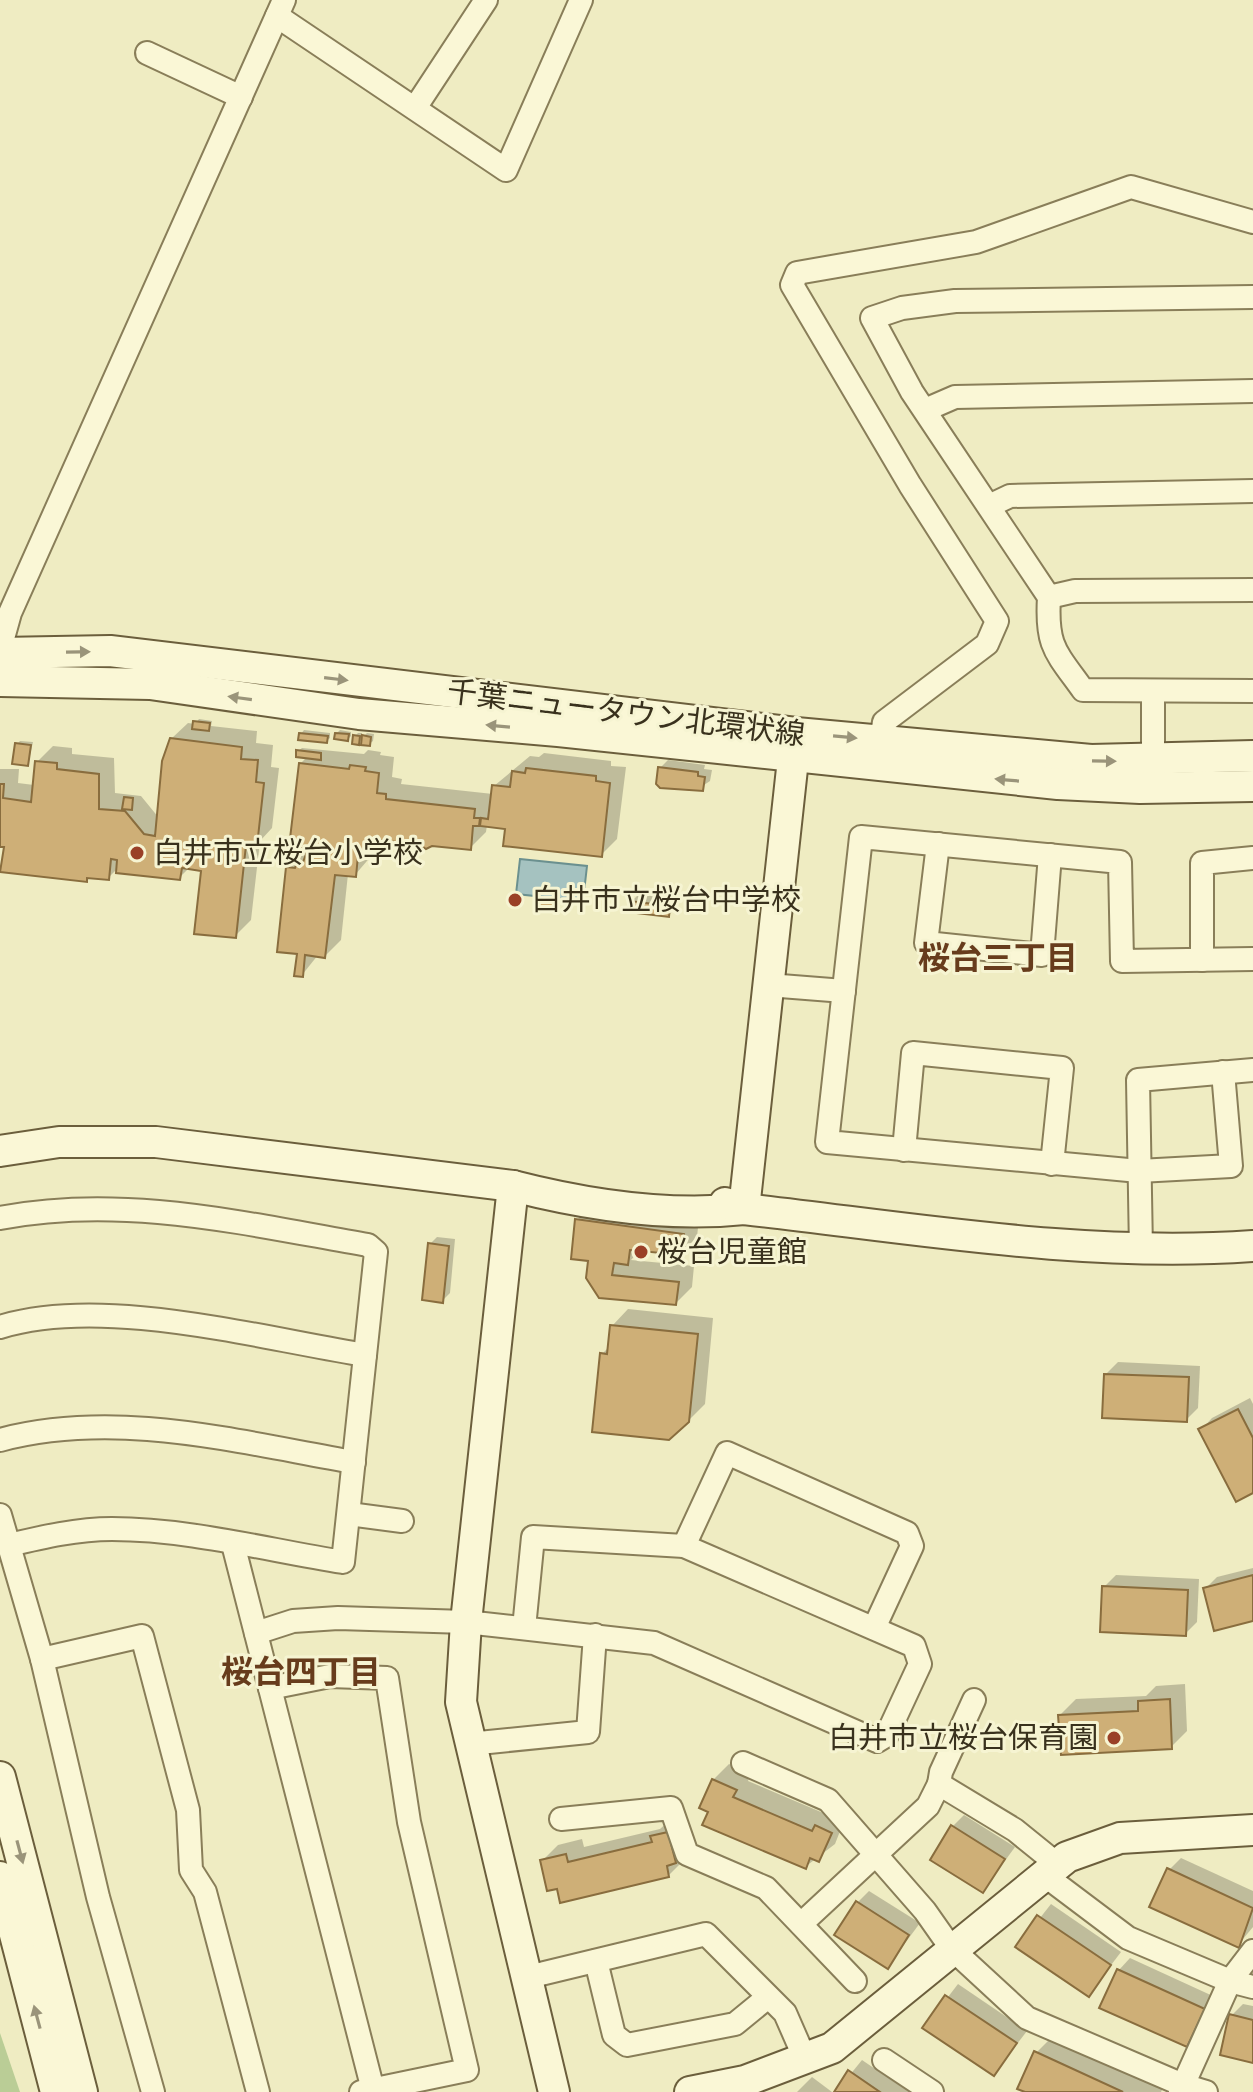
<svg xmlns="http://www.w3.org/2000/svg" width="1253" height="2092" viewBox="0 0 1253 2092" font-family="Spectral,'Noto Sans JP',serif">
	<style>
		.green { fill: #bacd96 }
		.water { fill: #a5c2c0; stroke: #6b908f; stroke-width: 2 }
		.shadow { fill: #0003 }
		.building { fill: #ceaf77; stroke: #896d3e; stroke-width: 2 }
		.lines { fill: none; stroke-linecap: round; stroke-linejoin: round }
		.street-casing { stroke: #897e59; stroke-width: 26 }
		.secondary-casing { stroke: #6b5e3c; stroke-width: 34 }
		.street { stroke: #faf7d6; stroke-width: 22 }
		.secondary { stroke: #faf7d6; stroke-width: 30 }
		.oneway { fill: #9a947a }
		.poi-dot { fill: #9a4027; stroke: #f6f4d2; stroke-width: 3 }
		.labels { text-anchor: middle; stroke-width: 6; stroke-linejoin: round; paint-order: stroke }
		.street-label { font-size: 30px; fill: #39311d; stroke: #f6f4d2 }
		.poi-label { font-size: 30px; fill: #39311d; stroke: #f6f4d2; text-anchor: start }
		.neighbourhood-label { font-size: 32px; font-weight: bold; fill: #673c1c; stroke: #f6f4d2 }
	</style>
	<rect width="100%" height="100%" fill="#efecc2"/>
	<polygon class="green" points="0,2033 20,2092 0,2092"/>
	<polygon class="water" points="520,859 587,866 583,901 516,894"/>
	<g class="shadow">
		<polygon points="199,719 212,721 211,726 257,731 256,743 273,745 271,767 279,768 272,828 260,841 251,920 235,936 203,869 190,867 179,878 115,871 108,878 89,876 86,880 0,870 6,845 0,845 0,769 19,769 18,783 34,785 37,762 53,746 72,748 72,754 114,758 115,793 141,796 159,818 171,739 188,723 195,724"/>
		<polygon points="304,730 330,733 330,738 326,741 301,734"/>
		<polygon points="340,730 351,732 351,736 348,739 336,734"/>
		<polygon points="358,733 362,733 361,739 367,733 374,734 373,741 369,744 364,737 358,743 355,736"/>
		<polygon points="20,741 33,742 28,764 17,744"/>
		<polygon points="302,748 364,754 368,750 381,752 380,755 394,757 392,777 402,779 401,784 493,794 494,786 530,756 539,757 544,753 611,761 611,766 626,767 617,839 601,855 508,827 487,825 486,832 470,848 394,840 378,855 372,855 355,875 348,874 341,940 325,956 318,955 302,975 288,868 304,852 310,851 300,764 308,756 298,751"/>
		<polygon points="668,760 705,765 704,769 712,770 710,781 695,791 661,786 660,768"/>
		<polygon points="639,894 677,899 676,907 669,915 631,902"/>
		<polygon points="545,898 555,900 555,902 552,905 542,902"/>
		<polygon points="593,1204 699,1218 697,1237 681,1253 641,1249 631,1260 694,1266 692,1287 676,1303 600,1296 577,1220"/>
		<polygon points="437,1237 455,1239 450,1293 442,1301 430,1244"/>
		<polygon points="628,1309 713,1318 705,1404 688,1421 602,1354 610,1346 612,1326"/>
		<polygon points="1118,1362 1200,1366 1198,1408 1186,1420 1106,1374"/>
		<polygon points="1250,1398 1253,1404 1253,1491 1201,1430 1212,1418"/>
		<polygon points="1253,1568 1253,1619 1205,1589 1217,1577"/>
		<polygon points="1116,1575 1199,1579 1197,1622 1185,1634 1104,1587"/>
		<polygon points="1185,1684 1187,1731 1171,1747 1060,1715 1076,1699 1146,1696 1156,1686"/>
		<polygon points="729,1764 751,1774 748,1781 828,1815 846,1816 835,1844 805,1867 711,1811 713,1780"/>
		<polygon points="964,1815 1015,1847 983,1891 952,1827"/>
		<polygon points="669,1821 684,1860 668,1876 558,1887 542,1861 558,1845 582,1839 584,1847 660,1829"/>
		<polygon points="1181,1858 1253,1891 1253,1927 1238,1945 1169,1870"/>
		<polygon points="869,1891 920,1923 888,1966 857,1903"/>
		<polygon points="1051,1904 1121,1952 1089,1994 1018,1946"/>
		<polygon points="1130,1958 1215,1997 1199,2033 1187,2045 1119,1970"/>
		<polygon points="958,1984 1027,2031 994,2074 925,2027"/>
		<polygon points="1243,2004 1253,2006 1253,2061 1231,2016"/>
		<polygon points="1052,2037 1163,2088 1161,2092 1029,2092 1036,2053"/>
		<polygon points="862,2060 909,2092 836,2092"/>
		<polygon points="812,2077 832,2092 797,2092"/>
	</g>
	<g class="building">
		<polygon points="193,721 210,723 209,731 192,729"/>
		<polygon points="299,733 328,736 327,743 298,740"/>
		<polygon points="335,733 349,734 348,741 334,739"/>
		<polygon points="353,735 360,736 359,745 352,744"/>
		<polygon points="362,735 371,737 370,746 361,745"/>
		<polygon points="170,738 242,747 241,759 258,760 256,782 264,783 257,846 246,845 236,938 194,934 201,871 182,868 180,880 116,873 117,860 111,859 109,880 87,878 87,882 0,872 4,847 0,847 0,784 4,784 3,798 31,802 35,761 57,763 57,769 99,774 99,809 125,811 144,834 155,836 162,761"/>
		<polygon points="15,743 31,745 28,766 12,764"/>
		<polygon points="296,750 321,753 321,760 296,757"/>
		<polygon points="299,763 349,769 350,765 366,767 365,771 379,773 377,793 386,794 386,799 475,809 474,818 480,818 479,826 473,826 471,850 432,846 426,849 420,845 381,840 379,857 358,855 356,877 335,875 325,958 305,955 303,977 294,976 297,954 277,952 286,867 295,868 296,865 303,862 308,849 289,847"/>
		<polygon points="658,767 698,772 698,776 705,777 703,791 660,788 656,784"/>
		<polygon points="526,768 596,776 596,781 610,783 602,857 503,846 505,829 480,826 481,818 488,819 492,785 510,787 512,771 525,773"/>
		<polygon points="124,797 133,798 132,810 122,809"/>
		<polygon points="540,901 553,902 553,908 539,906"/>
		<polygon points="629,901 670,906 669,917 629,912"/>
		<polygon points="575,1219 684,1234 682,1255 630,1250 628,1265 614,1263 612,1275 679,1282 676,1305 599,1298 586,1278 588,1261 571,1259"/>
		<polygon points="428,1243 449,1246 443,1303 422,1300"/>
		<polygon points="610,1325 698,1334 689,1422 669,1440 592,1432 600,1353 607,1354"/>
		<polygon points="1104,1374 1189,1377 1187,1422 1102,1418"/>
		<polygon points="1238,1409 1253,1438 1253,1493 1236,1502 1198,1429"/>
		<polygon points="1253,1575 1253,1621 1214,1631 1203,1588"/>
		<polygon points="1102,1586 1188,1590 1186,1636 1100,1632"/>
		<polygon points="1170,1699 1172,1749 1061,1755 1058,1715 1138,1711 1138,1701"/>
		<polygon points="712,1779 737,1790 733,1797 812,1831 815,1825 832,1833 819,1862 810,1858 806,1869 702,1825 708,1812 699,1808"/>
		<polygon points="951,1825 1005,1859 983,1893 930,1860"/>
		<polygon points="668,1832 676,1863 667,1866 669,1877 560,1903 557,1889 547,1891 540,1860 566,1854 568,1862 652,1842 650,1836"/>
		<polygon points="1167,1868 1253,1908 1239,1948 1149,1907"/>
		<polygon points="856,1901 909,1935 888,1969 834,1935"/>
		<polygon points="1037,1915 1111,1965 1089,1997 1015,1947"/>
		<polygon points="1117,1969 1205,2009 1187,2047 1099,2008"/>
		<polygon points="945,1995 1017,2043 994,2076 922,2028"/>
		<polygon points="1229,2014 1253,2020 1253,2063 1220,2055"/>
		<polygon points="1034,2051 1123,2092 1025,2092 1017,2089"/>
		<polygon points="848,2070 880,2092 834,2092"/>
	</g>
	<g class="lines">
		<defs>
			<g id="street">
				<polyline points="277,16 506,170 581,0"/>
				<polyline points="147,53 241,97"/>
				<polyline points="415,108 486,0"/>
				<path d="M1253,297L955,301L902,308L872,318L912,392L1049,597C1046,646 1055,651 1083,690L1253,691"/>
				<polyline points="925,410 955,397 1253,391"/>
				<polyline points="989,506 1010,496 1253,491"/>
				<polyline points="1049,597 1075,591 1253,590"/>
				<polyline points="0,649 10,613 284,0"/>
				<polyline points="1153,691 1153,762"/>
				<polyline points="881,740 884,722 987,644 997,621 910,485 792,285 797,273 976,242 1131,187 1253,222"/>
				<polyline points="938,844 926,943 1042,955 1050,855"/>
				<polyline points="1202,960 1202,863 1253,858"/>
				<polyline points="768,985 844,991"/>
				<polyline points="1223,1072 1231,1166 1139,1171 827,1142 861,837 1120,862 1122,961 1253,959"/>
				<polyline points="904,1150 913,1053 1062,1068 1052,1164"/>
				<path d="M0,1218C123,1194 246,1224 368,1245L376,1252L343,1562C267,1550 188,1529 112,1529C77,1529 43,1537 9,1545"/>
				<polyline points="1141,1250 1138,1080 1253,1070"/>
				<path d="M0,1327C103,1295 259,1338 365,1355"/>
				<path d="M0,1440C117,1409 237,1442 354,1462"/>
				<polyline points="349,1514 402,1521"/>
				<polyline points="0,1515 42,1659 98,1897 153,2092"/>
				<polyline points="233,1544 373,2090"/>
				<polyline points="684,1546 727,1453 907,1533 912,1546 875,1626"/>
				<polyline points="256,1633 293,1621 338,1618 466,1622 654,1643 877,1741 887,1735 920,1664 914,1646 684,1546 533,1537 524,1628"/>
				<polyline points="42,1659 142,1636 188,1810 191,1870 205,1892 258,2092"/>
				<polyline points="270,1688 330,1676 387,1678 409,1822 467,2070 361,2092"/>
				<polyline points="469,1744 588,1732 595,1635"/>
				<polyline points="743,1763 828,1800 925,1911 951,1948 1027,2018 1183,2085 1206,2092"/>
				<polyline points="939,1784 941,1772 974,1700"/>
				<polyline points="561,1819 671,1808 687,1854 766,1888 855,1981"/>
				<polyline points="1043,1874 1128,1938 1230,1981 1253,1987"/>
				<polyline points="801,1924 928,1806 939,1784 1015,1830 1057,1864"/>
				<polyline points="596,1961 614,2035 627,2045 735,2024 768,1997"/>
				<polyline points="524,1978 706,1934 785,2013 806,2061"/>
				<polyline points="884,2060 932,2092"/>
				<polyline points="1180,2092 1230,1981 1253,1951"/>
			</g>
			<g id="secondary">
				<polyline points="0,653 110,651 796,733 1091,760 1253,756"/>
				<polyline points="0,681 150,684 359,714 558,731 1058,784 1140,788 1253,786"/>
				<path d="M0,1151L59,1142H156L513,1186C587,1205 669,1217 744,1209"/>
				<polyline points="513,1186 466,1622 461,1702 554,2092"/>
				<path d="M725,1203L744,1209C913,1228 1083,1258 1253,1246"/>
				<polyline points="744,1209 795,741"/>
				<polyline points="0,1777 82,2092"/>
				<polyline points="0,1877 56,2092"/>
				<polyline points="690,2092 745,2081 832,2048 1067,1857 1120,1838 1253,1830"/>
			</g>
		</defs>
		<use href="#street" class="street-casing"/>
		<use href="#secondary" class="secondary-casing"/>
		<use href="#street" class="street"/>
		<use href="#secondary" class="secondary"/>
	</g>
	<defs><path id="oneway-solid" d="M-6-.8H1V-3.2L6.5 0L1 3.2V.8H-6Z" transform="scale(2)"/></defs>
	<g class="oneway">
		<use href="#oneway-solid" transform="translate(78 652) rotate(-1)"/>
		<use href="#oneway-solid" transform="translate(336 679) rotate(7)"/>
		<use href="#oneway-solid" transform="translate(240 698) rotate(-172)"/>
		<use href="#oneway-solid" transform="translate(498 726) rotate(-175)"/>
		<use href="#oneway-solid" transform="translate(845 737) rotate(5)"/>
		<use href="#oneway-solid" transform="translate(1104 761) rotate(1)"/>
		<use href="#oneway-solid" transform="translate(1007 780) rotate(-175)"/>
		<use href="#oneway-solid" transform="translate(20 1852) rotate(75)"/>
		<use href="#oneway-solid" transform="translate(37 2017) rotate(-105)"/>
	</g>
	<g class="poi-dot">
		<circle cx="137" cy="853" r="8"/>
		<circle cx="515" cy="900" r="8"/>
		<circle cx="641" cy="1252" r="8"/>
		<circle cx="1114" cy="1738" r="8"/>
	</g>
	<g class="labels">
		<g class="street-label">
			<text transform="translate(626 713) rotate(7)" y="10">千葉ニュータウン北環状線</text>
		</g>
		<g class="poi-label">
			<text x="153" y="863">白井市立桜台小学校</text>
			<text x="531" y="910">白井市立桜台中学校</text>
			<text x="657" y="1262">桜台児童館</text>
			<text x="1098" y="1748" text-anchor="end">白井市立桜台保育園</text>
		</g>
		<g class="neighbourhood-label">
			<text x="998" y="969">桜台三丁目</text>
			<text x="301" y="1683">桜台四丁目</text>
		</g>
	</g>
</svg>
